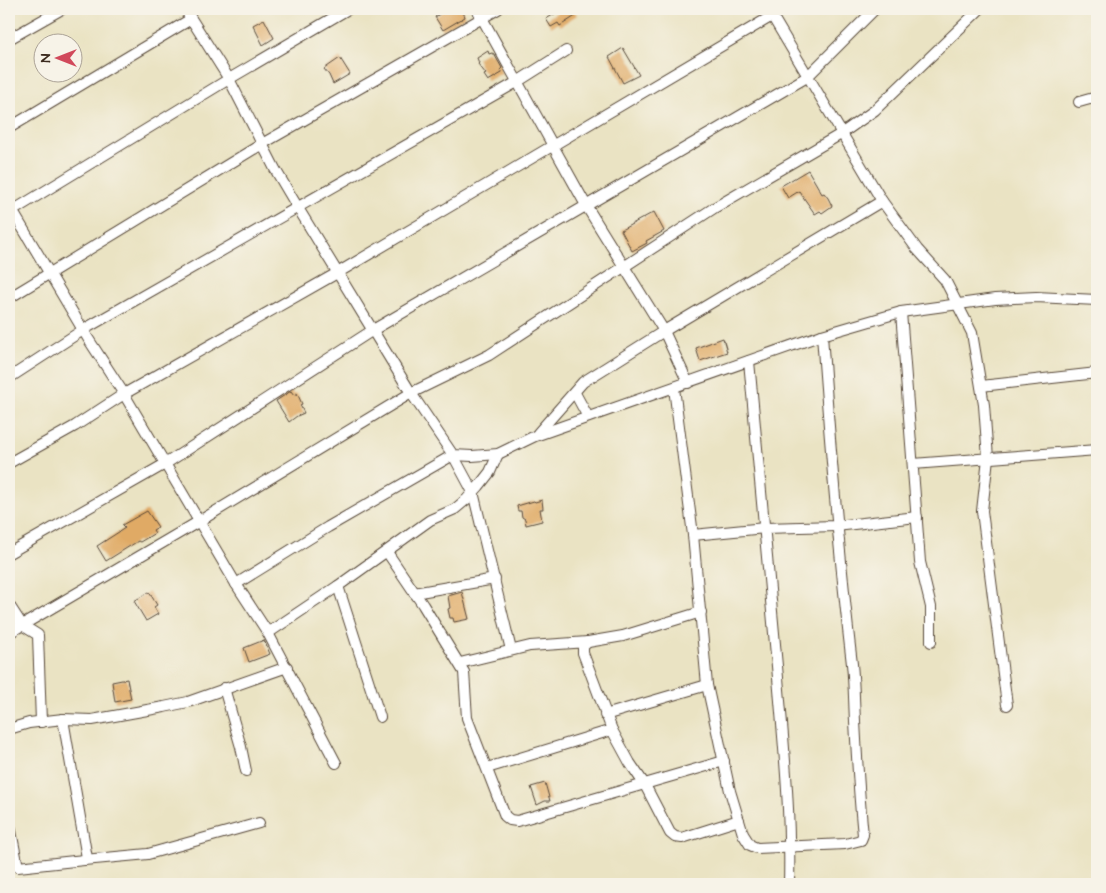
<svg xmlns="http://www.w3.org/2000/svg" width="1106" height="893" viewBox="0 0 1106 893" font-family="'Architects Daughter',sans-serif">
	<style>
		.building { fill: #e0aa65 }
		.lines { fill: none; stroke-linecap: round; stroke-linejoin: round }
		.minor-casing { stroke: #554637; stroke-width: 12 }
		.minor { stroke: #fff; stroke-width: 10 }
	</style>
	<rect width="100%" height="100%" fill="#f7f3e8"/>
	<filter id="ink" filterUnits="userSpaceOnUse"><feTurbulence type="fractalNoise" baseFrequency=".02" numOctaves="2"/><feDisplacementMap in="SourceGraphic" scale="10" xChannelSelector="R" yChannelSelector="G"/><feConvolveMatrix kernelMatrix="1 2 1 2 8 2 1 2 1" color-interpolation-filters="sRGB"/></filter>
	<filter id="wash" filterUnits="userSpaceOnUse"><feTurbulence type="fractalNoise" baseFrequency=".0096" numOctaves="4" result="noise"/><feDisplacementMap in="SourceGraphic" scale="20" xChannelSelector="R" yChannelSelector="G"/><feGaussianBlur stdDeviation="1.12" result="paint"/><feColorMatrix in="noise" values="0 0 0 0 0 0 0 0 0 0 0 0 0 0 0 0 0 1.4 0 .05"/><feComposite in="paint" operator="in"/></filter>
	<g filter="url(#wash)">
		<rect width="100%" height="100%" fill="#eae3c3"/>
		<g id="blocks">
			<g class="building">
				<polygon points="447,9 462,9 465,17 443,30 435,17"/>
				<polygon points="563,9 573,9 577,15 560,26 558,23 551,27 546,19"/>
				<polygon points="264,19 274,38 263,45 253,25"/>
				<polygon points="623,48 639,75 623,83 609,57"/>
				<polygon points="488,51 489,54 492,53 494,54 502,68 500,70 502,73 488,81 484,75 486,74 478,64 479,63 477,58"/>
				<polygon points="340,58 350,74 333,84 329,75 324,69"/>
				<polygon points="808,170 822,194 824,193 828,198 832,206 822,213 820,211 815,214 799,191 788,198 781,186"/>
				<polygon points="654,212 664,231 646,241 647,243 632,251 621,230"/>
				<polygon points="723,338 727,352 700,361 696,348"/>
				<polygon points="291,391 294,395 297,393 302,404 300,405 304,413 297,416 289,422 276,401"/>
				<polygon points="542,500 543,509 540,509 542,521 526,525 525,519 522,517 521,511 518,511 517,506 534,501 535,502"/>
				<polygon points="147,511 158,527 153,530 155,533 140,542 138,541 106,561 97,546 125,528 122,525"/>
				<polygon points="149,592 157,605 154,607 158,614 146,621 134,601"/>
				<polygon points="462,592 469,619 454,622 453,618 450,618 448,609 450,608 448,596"/>
				<polygon points="264,640 270,654 249,662 244,648"/>
				<polygon points="127,679 131,699 115,702 112,682"/>
				<polygon points="545,783 550,801 545,801 537,805 531,787"/>
			</g>
		</g>
	</g>
	<g filter="url(#ink)">
		<use href="#blocks" fill-opacity="0" stroke="#554637" stroke-width="1"/>
		<g class="lines">
			<defs>
				<g id="minor">
					<polyline points="185,9 229,79 275,169 298,208 411,393 453,455 472,456 498,454 535,436 822,335 901,312 995,299 1036,297 1097,300"/>
					<polyline points="477,9 587,207 664,331 688,383"/>
					<polyline points="768,9 882,201 917,249 945,280 972,333 984,405 988,458 982,511 1007,705"/>
					<polyline points="9,39 62,9"/>
					<polyline points="1079,102 1097,97"/>
					<polyline points="9,128 191,19"/>
					<polyline points="9,205 89,340 124,394 236,584 268,633 338,586 430,520 455,509 467,499 479,486 490,472 498,454"/>
					<polyline points="9,213 229,79 348,9"/>
					<polyline points="9,298 262,144 498,9"/>
					<polyline points="901,312 920,562 931,607 931,642"/>
					<path d="M749,361C759,462 768,564 777,666C783,738 791,811 789,884"/>
					<polyline points="9,378 83,330 517,82 566,51"/>
					<polyline points="981,386 1097,373"/>
					<path d="M674,388L693,535L707,685L730,791L743,834L750,845L757,848L845,844L861,840L863,835C859,797 857,759 855,721C854,702 854,683 852,664C839,555 830,445 822,335"/>
					<polyline points="575,393 588,417"/>
					<polyline points="538,433 583,382 664,331 882,201"/>
					<polyline points="9,463 75,426 124,394 339,272 772,16"/>
					<polyline points="913,464 1097,450"/>
					<polyline points="693,535 765,528 836,526 917,517"/>
					<polyline points="387,552 423,605 464,672 467,718 505,816 510,820 517,821 724,761"/>
					<polyline points="9,553 165,464 373,330 807,77 875,9"/>
					<polyline points="236,584 328,527 453,455 473,492 511,650"/>
					<polyline points="338,586 380,717"/>
					<polyline points="414,593 495,579"/>
					<polyline points="9,605 22,625 38,635 41,722"/>
					<polyline points="701,612 623,636 588,642 583,646 583,653 612,730 630,763 645,785 670,833 675,837 682,838 739,820"/>
					<polyline points="9,633 198,522 411,393 489,355 714,208 841,134 875,110 980,9"/>
					<polyline points="268,633 336,763"/>
					<polyline points="460,663 530,646 588,642"/>
					<polyline points="224,688 241,747 246,771"/>
					<polyline points="605,715 707,685"/>
					<polyline points="9,729 29,723 63,719 92,720 164,707 188,702 287,667"/>
					<polyline points="487,768 612,730"/>
					<polyline points="9,821 18,867 84,860 87,858 63,719"/>
					<polyline points="84,860 148,854 259,823"/>
				</g>
			</defs>
			<use href="#minor" class="minor-casing"/>
			<use href="#minor" class="minor"/>
		</g>
	</g>
	<rect width="1106" height="893" fill="none" stroke="#f7f3e8" stroke-width="30"/>
	<g transform="translate(58 58) rotate(270)"><circle r="24" fill="#f7f3e8" stroke="#aca397"/>
	<path d="M0-4L9 19L0 12L-9 19Z" fill="#d1495b"/>
	<text y="-8" font-size="14" font-weight="bold" text-anchor="middle" fill="#3b2a1e">N</text>
	</g>
</svg>
